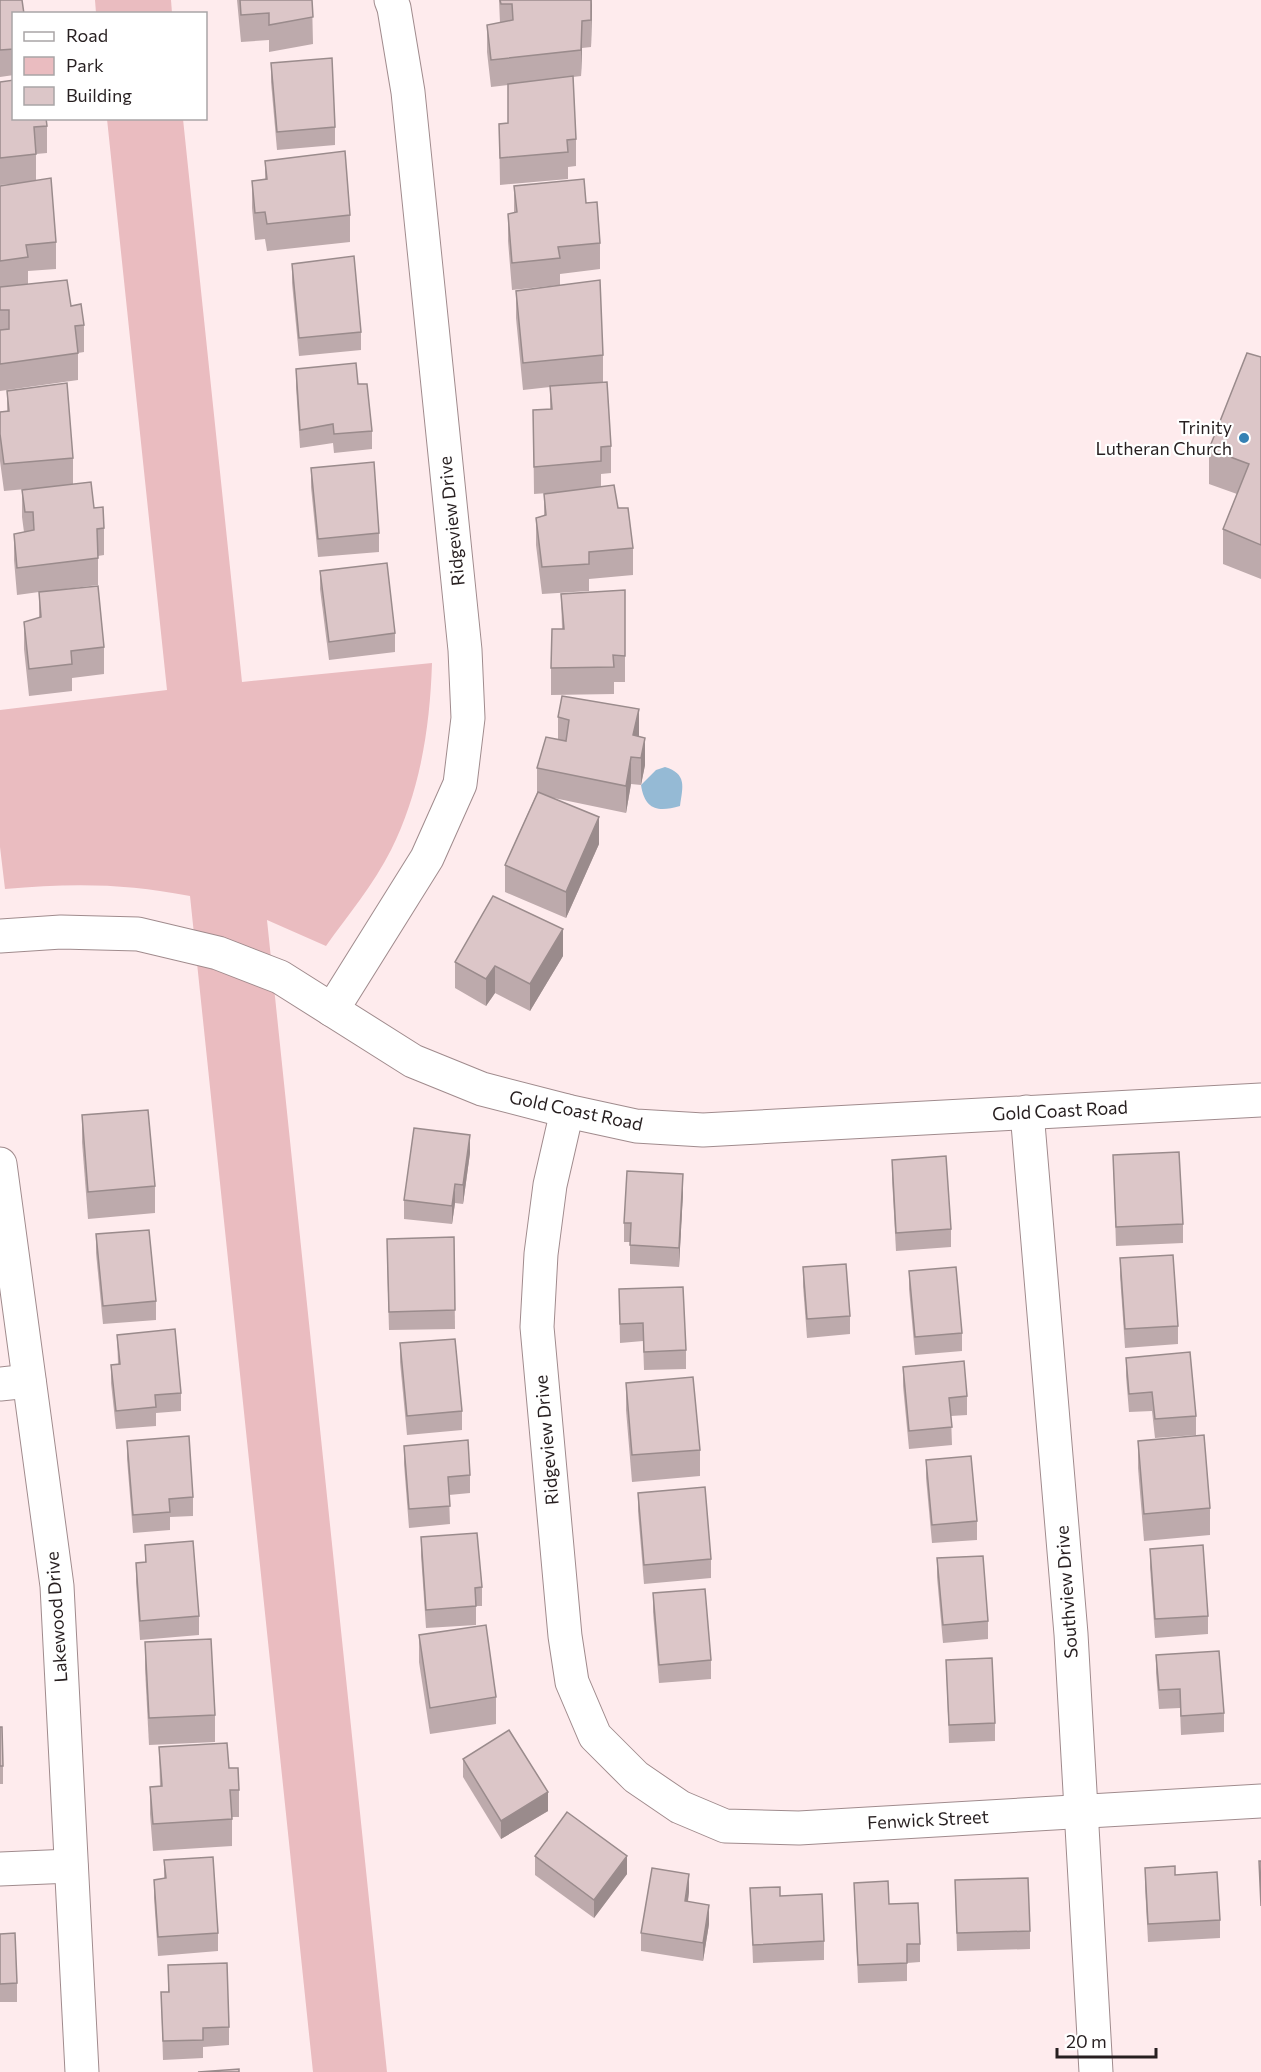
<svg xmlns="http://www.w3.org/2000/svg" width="1261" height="2072" viewBox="0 0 1261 2072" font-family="Commissioner,sans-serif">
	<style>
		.green { fill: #eabcc0 }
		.water { fill: #95bad5 }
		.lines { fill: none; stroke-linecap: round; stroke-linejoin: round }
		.minor-casing { stroke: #a08b8d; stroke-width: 35 }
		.minor { stroke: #fff; stroke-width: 33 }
		.wall { fill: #bdaaac }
		.shaded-wall { fill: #9a8b8c }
		.building { fill: #dcc6c8; stroke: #9a8b8c; stroke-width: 1.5 }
		.poi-dot { fill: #3581b4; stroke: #fff; stroke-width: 2 }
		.labels { text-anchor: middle; stroke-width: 4.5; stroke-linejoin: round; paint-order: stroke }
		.poi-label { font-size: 18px; fill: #271f20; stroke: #fff; text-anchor: end }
		.street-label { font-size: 18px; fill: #271f20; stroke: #fff }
	</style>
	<rect width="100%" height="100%" fill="#feebed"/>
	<g class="green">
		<polygon points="95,0 171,0 172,13 96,13"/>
		<path d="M107,119H183L242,682L432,663C430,728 420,792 391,850C374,884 348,915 326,946L267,920L387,2072H313L190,896C125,883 70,883 5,889L0,847V710L167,690Z"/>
	</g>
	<path class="water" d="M665,767C687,774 683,786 680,806C659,812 645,811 641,785L656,770Z"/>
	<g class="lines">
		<defs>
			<g id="minor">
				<polyline points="0,936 61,932 138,934 218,953 280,977 413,1061 482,1089 567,1111 636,1126 703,1130 1261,1100"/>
				<polyline points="332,1010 427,858 460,784 468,718 465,650 408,92 394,8 391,0"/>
				<polyline points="567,1111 550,1185 541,1254 537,1327 565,1636 572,1682 595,1736 636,1777 680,1807 725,1826 799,1828 1261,1801"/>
				<polyline points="1027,1112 1071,1634 1096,2072"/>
				<polyline points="0,1164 57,1586 82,2072"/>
				<polyline points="0,1384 29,1381"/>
				<polyline points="0,1869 71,1866"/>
			</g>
		</defs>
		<use href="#minor" class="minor-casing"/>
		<use href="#minor" class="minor"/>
	</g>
	<g class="wall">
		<polygon points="0,0 14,14 14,75 0,77"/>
		<polygon points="237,0 312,0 313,44 269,52 269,40 241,42"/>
		<polygon points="499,0 592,0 591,47 582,48 581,76 573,77 576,139 576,166 568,167 568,179 500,185 499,124 508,123 508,85 491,87 487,52 487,25 500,23"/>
		<polygon points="271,63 335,127 335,145 277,150 271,82"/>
		<polygon points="0,82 47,126 47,153 36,154 36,180 56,242 56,269 28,271 28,284 11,286 71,306 84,325 84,352 78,353 78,380 0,391 0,186 22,183 0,185"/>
		<polygon points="265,161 350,215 350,242 267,251 265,239 255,240 252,208 252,181 265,180"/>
		<polygon points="514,186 586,203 600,243 600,269 560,274 560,285 512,290 508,241 508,214 514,213"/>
		<polygon points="292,264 361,332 361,350 299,356 292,283"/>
		<polygon points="516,291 603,355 603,382 588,384 611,446 611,473 601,474 601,487 618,508 633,548 633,575 589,579 589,591 542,594 536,545 536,518 544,516 544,494 562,492 534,494 533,410 550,410 550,387 523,390 516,318"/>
		<polygon points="1261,357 1261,579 1223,564 1223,529 1237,494 1209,484 1209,449"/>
		<polygon points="296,369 358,384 372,431 372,449 334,453 333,443 300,448 296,387"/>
		<polygon points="7,391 73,458 73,484 94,508 104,528 104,555 98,556 98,585 58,590 104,647 104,674 72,678 72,691 29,696 24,649 24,622 39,618 39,592 17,595 14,560 14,534 24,532 22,517 22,490 37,488 4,491 0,461 0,412 7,411"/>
		<polygon points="311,468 379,533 379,552 318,557 311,487"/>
		<polygon points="320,571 395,633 395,652 329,660 320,589"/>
		<polygon points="625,590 625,682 614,682 614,694 551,695 551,668 562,629 561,594"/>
		<polygon points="558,717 639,736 645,765 641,785 631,784 626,813 549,797 599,844 566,918 505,892 505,865 537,793 537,768 558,740"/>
		<polygon points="563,956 530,1011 495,993 486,1006 455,988 455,962"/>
		<polygon points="82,1115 155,1186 155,1213 88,1219 82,1142"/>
		<polygon points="470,1153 463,1204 455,1203 452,1224 404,1219 404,1200"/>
		<polygon points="1113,1155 1183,1224 1183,1243 1116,1246"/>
		<polygon points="892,1160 951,1229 951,1247 896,1251 892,1178"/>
		<polygon points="683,1193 679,1267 630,1264 630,1242 624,1242 624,1223"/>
		<polygon points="96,1234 156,1301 156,1320 103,1324 96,1253"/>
		<polygon points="454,1237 455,1329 389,1330 387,1257"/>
		<polygon points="1120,1258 1178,1326 1178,1344 1125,1348 1120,1276"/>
		<polygon points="803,1267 850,1316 850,1334 807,1338 803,1286"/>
		<polygon points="909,1271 962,1333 962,1351 915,1355 909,1289"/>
		<polygon points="619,1289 686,1350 686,1369 644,1370 643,1341 620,1343"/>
		<polygon points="117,1335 181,1393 181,1411 156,1413 156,1426 116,1429 111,1383 111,1365 118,1364"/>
		<polygon points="400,1343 462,1411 462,1430 407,1435 400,1362"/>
		<polygon points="1126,1358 1196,1416 1196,1435 1155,1438 1152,1411 1129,1412 1126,1376"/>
		<polygon points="903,1367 967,1396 967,1415 951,1416 952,1445 909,1449 903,1386"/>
		<polygon points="626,1383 700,1450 700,1476 632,1482 626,1410"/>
		<polygon points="127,1441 193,1497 193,1516 170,1517 170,1530 133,1533 127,1459"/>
		<polygon points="1138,1441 1210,1508 1210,1535 1144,1541 1138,1468"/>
		<polygon points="404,1446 470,1475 470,1493 449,1495 450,1524 409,1528 404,1464"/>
		<polygon points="926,1460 977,1521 977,1540 932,1543 926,1478"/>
		<polygon points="638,1493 711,1559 711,1578 644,1584 638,1511"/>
		<polygon points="421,1537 482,1587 482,1606 476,1606 476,1625 426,1628 421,1556"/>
		<polygon points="145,1545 199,1616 199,1635 140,1640 136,1582 136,1563 145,1562"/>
		<polygon points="1150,1549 1208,1616 1208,1634 1155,1638 1150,1567"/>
		<polygon points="937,1558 988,1621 988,1639 943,1643 937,1577"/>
		<polygon points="653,1593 711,1660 711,1679 659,1683 653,1612"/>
		<polygon points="419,1635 496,1697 496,1724 430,1734 419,1662"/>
		<polygon points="145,1642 215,1715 215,1742 149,1745 145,1669"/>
		<polygon points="1156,1655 1224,1713 1224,1732 1181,1735 1180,1708 1159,1709 1156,1673"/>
		<polygon points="946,1660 995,1723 995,1741 949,1743"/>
		<polygon points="0,1727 3,1766 3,1784 0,1784"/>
		<polygon points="159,1747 229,1768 239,1790 239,1817 232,1817 232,1846 153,1851 150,1814 150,1787 160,1786"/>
		<polygon points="463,1759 548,1811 501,1839 463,1777"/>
		<polygon points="535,1856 627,1874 594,1918 535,1875"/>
		<polygon points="164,1860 218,1933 218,1951 158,1956 154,1898 154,1880 164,1879"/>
		<polygon points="1145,1868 1175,1875 1220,1920 1220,1938 1148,1942 1145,1886"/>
		<polygon points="955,1880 1030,1931 1030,1949 957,1951"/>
		<polygon points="854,1883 889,1904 920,1944 920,1962 907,1963 907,1981 858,1983"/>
		<polygon points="750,1888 780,1896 824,1941 824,1960 753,1963"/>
		<polygon points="689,1892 688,1902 709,1924 703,1961 641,1951 641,1933"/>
		<polygon points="0,1934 17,1983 17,2002 0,2002"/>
		<polygon points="168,1965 229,2027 229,2045 203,2047 203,2058 163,2060 161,1992 168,1992"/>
	</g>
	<g class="shaded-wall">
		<polygon points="591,0 592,5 591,47"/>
		<polygon points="582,21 582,48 581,76 581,50"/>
		<polygon points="639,709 639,736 634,757 633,735"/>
		<polygon points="645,738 645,765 641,785 641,758"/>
		<polygon points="631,757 631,784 626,813 626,786"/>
		<polygon points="599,817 599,844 566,918 566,892"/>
		<polygon points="563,929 563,956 530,1011 530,984"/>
		<polygon points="495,966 495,993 486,1006 486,979"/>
		<polygon points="470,1135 470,1153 463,1204 463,1185"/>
		<polygon points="683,1174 683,1193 679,1267 679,1248"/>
		<polygon points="455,1184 455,1203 452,1224 452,1206"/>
		<polygon points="548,1792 548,1811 501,1839 501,1821"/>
		<polygon points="627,1856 627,1874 594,1918 594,1900"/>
		<polygon points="689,1874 689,1892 685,1920 685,1901"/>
		<polygon points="709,1905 709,1924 703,1961 703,1943"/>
	</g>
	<g class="building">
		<polygon points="0,0 22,0 24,14 14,14 14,49 0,50"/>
		<polygon points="240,0 312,0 313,17 269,25 269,13 241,15"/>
		<polygon points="500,0 591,0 591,20 582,21 581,50 491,60 487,25 513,20 512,4 501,4"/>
		<polygon points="332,58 335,127 277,132 271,63"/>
		<polygon points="573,76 576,139 567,140 568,152 500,158 499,124 508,123 508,84"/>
		<polygon points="14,80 14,118 46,118 47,126 34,127 36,154 0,158 0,82"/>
		<polygon points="345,151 350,215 267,224 265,212 255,213 252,181 267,179 265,161"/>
		<polygon points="51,178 56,242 26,245 28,257 0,261 0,186"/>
		<polygon points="584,179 586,203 597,202 600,243 558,247 560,258 512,263 508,214 517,212 514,186"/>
		<polygon points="354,256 361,332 299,338 292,264"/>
		<polygon points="67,280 71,306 81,304 84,325 75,326 78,353 0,364 0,330 9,329 9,310 0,310 0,287"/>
		<polygon points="600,280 603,355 523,363 516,291"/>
		<polygon points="1247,353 1261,357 1261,545 1223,529 1249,464 1209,449"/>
		<polygon points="356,363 358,384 367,384 372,431 334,434 333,424 300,430 296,369"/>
		<polygon points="607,382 611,446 601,447 601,461 534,467 533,410 552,409 550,386"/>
		<polygon points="67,383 73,458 4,464 0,434 0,412 9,411 7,391"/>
		<polygon points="374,462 379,533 318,539 311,468"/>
		<polygon points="91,482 94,508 103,507 104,528 97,529 98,558 17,568 14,534 34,530 33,512 25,512 22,490"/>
		<polygon points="614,485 618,508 628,508 633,548 589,552 589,564 542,567 536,518 546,515 544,494"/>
		<polygon points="387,563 395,633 329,642 320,571"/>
		<polygon points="98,586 104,647 71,651 72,664 29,669 24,622 41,617 39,592"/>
		<polygon points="625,590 625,656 613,655 614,667 551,668 552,629 564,629 561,594"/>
		<polygon points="562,696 639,709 633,735 645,738 641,758 631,757 626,786 537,768 546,737 566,741 569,720 558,717"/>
		<polygon points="538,792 599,817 566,892 505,865"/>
		<polygon points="493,896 563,929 530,984 495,966 486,979 455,962"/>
		<polygon points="148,1110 155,1186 88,1192 82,1115"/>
		<polygon points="414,1128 470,1135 463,1185 455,1184 452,1206 404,1200"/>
		<polygon points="1179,1152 1183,1224 1116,1227 1113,1155"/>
		<polygon points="946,1156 951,1229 896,1233 892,1160"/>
		<polygon points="627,1171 683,1174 679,1248 630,1245 631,1223 624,1223"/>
		<polygon points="149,1230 156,1301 103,1306 96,1234"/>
		<polygon points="454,1237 455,1310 389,1312 387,1239"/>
		<polygon points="1173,1255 1178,1326 1125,1329 1120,1258"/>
		<polygon points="846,1264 850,1316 807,1319 803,1267"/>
		<polygon points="956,1267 962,1333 915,1337 909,1271"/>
		<polygon points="683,1287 686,1350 644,1352 643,1323 620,1324 619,1289"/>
		<polygon points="175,1329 181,1393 155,1395 156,1407 116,1411 111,1365 120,1364 117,1335"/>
		<polygon points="455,1339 462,1411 407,1416 400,1343"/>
		<polygon points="1190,1352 1196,1416 1155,1419 1152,1392 1129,1394 1126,1358"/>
		<polygon points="964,1361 967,1396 949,1398 952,1427 909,1431 903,1367"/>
		<polygon points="693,1377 700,1450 632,1455 626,1383"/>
		<polygon points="1204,1435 1210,1508 1144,1514 1138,1441"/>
		<polygon points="189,1436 193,1497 169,1499 170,1512 133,1515 127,1441"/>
		<polygon points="468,1440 470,1475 448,1477 450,1506 409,1509 404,1446"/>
		<polygon points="971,1456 977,1521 932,1525 926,1460"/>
		<polygon points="705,1487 711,1559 644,1565 638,1493"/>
		<polygon points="477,1533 482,1587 475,1588 476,1606 426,1610 421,1537"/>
		<polygon points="193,1541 199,1616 140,1621 136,1563 146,1562 145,1545"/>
		<polygon points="1203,1545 1208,1616 1155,1619 1150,1549"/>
		<polygon points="983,1556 988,1621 943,1625 937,1558"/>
		<polygon points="705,1589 711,1660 659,1665 653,1593"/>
		<polygon points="486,1625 496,1697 430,1708 419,1635"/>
		<polygon points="211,1639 215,1715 149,1718 145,1642"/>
		<polygon points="1219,1651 1224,1713 1181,1716 1180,1689 1159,1690 1156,1655"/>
		<polygon points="992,1658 995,1723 949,1725 946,1660"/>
		<polygon points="0,1727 2,1727 3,1766 0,1766"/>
		<polygon points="509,1730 548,1792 501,1821 463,1759"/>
		<polygon points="227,1743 229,1768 238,1768 239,1790 230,1790 232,1819 153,1824 150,1787 162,1786 159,1747"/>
		<polygon points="567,1812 627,1856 594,1900 535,1856"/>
		<polygon points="213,1857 218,1933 158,1937 154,1880 166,1878 164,1860"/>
		<polygon points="1259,1861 1261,1861 1261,1906"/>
		<polygon points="1175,1866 1175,1875 1217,1872 1220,1920 1148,1924 1145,1868"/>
		<polygon points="652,1868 689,1874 685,1901 709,1905 703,1943 641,1933"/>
		<polygon points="1028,1878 1030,1931 957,1933 955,1880"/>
		<polygon points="888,1881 889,1904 918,1903 920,1944 907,1944 907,1963 858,1965 854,1883"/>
		<polygon points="780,1887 780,1896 822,1894 824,1941 753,1945 750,1888"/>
		<polygon points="15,1933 17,1983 0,1984 0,1934"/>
		<polygon points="227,1963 229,2027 203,2028 203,2040 163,2041 161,1992 169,1992 168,1965"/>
		<polygon points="239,2069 239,2072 198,2072"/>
	</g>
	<circle class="poi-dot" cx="1244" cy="438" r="6"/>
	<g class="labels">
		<g class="poi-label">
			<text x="1232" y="434">Trinity<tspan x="1232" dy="21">Lutheran Church</tspan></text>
		</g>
		<g class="street-label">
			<text transform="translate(452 521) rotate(-96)" y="6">Ridgeview Drive</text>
			<text transform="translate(576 1111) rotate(12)" y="6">Gold Coast Road</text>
			<text transform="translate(1060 1111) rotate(-3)" y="6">Gold Coast Road</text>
			<text transform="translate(547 1440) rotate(-95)" y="6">Ridgeview Drive</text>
			<text transform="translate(1067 1592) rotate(-94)" y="6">Southview Drive</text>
			<text transform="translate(57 1617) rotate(-94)" y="6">Lakewood Drive</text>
			<text transform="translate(928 1820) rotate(-3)" y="6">Fenwick Street</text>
		</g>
	</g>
	<rect x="12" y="12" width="195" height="108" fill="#ffffff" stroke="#a9a5a6" stroke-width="1.5"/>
	<rect x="24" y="32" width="30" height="9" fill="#ffffff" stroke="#a9a5a6" stroke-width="1.5"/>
	<text x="66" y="42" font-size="18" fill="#271f20">Road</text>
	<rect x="24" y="57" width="30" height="18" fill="#eabcc0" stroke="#a9a5a6" stroke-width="1.5"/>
	<text x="66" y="72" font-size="18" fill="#271f20">Park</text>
	<rect x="24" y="87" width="30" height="18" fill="#dcc6c8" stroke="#a9a5a6" stroke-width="1.5"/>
	<text x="66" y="102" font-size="18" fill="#271f20">Building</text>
	<path d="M1057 2048v9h99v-9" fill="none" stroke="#271f20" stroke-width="3"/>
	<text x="1066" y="2048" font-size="18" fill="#271f20" stroke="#ffffff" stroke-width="4.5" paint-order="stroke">20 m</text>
</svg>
